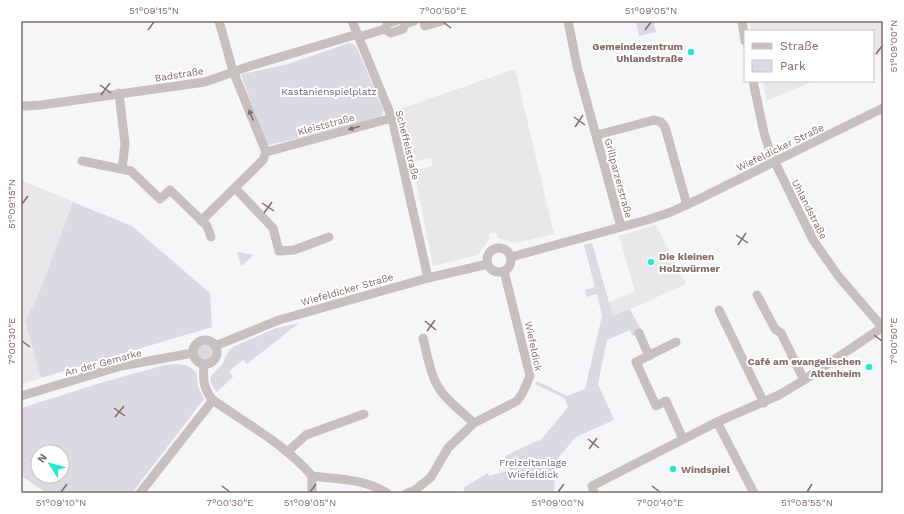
<svg xmlns="http://www.w3.org/2000/svg" width="904" height="514" viewBox="0 0 904 514" font-family="'Work Sans',sans-serif">
	<style>
		.built { fill: #e8e7e9 }
		.green { fill: #dbd9e2; fill-rule: evenodd }
		.lines { fill: none; stroke-linecap: round; stroke-linejoin: round }
		.minor { stroke: #c8c0bf; stroke-width: 9 }
		.oneway { fill: #866b67 }
		.ticks { fill: none; stroke: #866b67; stroke-width: 1.5 }
		.poi-dot { fill: #28e5d4; stroke: #fff; stroke-width: 1.5 }
		.labels { text-anchor: middle; stroke-width: 4; stroke-linejoin: round; paint-order: stroke }
		.poi-label { font-size: 10px; font-weight: bold; fill: #866b67; stroke: #fff; text-anchor: end }
		.street-label { font-size: 10px; fill: #866b67; stroke: #fff }
		.park-label { font-size: 10px; fill: #71667d; stroke: #fff }
		.neatline { fill: none; stroke: #866b67; stroke-width: 1.5 }
		.ticks-label { font-size: 10px; text-anchor: middle; fill: #866b67 }
	</style>
	<rect width="100%" height="100%" fill="#f5f6f8"/>
	<g class="built">
		<polygon points="749,21 883,21 883,53 873,57 873,31 751,31"/>
		<polygon points="515,69 554,234 516,243 498,238 496,232 489,234 489,239 478,255 433,266 414,171 433,166 431,158 412,162 400,109"/>
		<polygon points="763,81 814,81 766,101"/>
		<polygon points="21,180 73,202 38,296 25,321 41,378 21,384"/>
		<polygon points="656,225 686,284 613,317 609,302 635,291 619,236"/>
	</g>
	<g class="green">
		<polygon points="636,21 653,21 656,32 639,36"/>
		<polygon points="349,43 353,44 357,48 383,110 383,114 379,117 309,136 268,145 266,143 241,75 243,74 288,64"/>
		<polygon points="73,202 132,226 210,293 212,327 41,378 25,321 38,296"/>
		<polygon points="592,243 613,316 630,309 642,332 633,336 630,330 607,340 598,384 614,420 576,437 557,459 555,471 554,493 466,493 463,488 488,473 489,476 510,470 505,456 539,440 540,441 568,407 564,398 535,384 537,381 567,396 585,389 602,316 597,294 586,297 585,290 595,287 584,245"/>
		<polygon points="237,252 254,255 241,266"/>
		<path d="M299,323L247,364L243,360L229,371L233,377L217,392C202,375 216,374 223,363C226,356 227,352 233,347L276,328Z"/>
		<circle cx="204" cy="352" r="8"/>
		<path d="M175,364L186,365L194,370L197,375L198,387L204,399L132,493H47L21,476V408L107,381L165,365ZM38,452H62V476H38Z"/>
	</g>
	<g class="lines">
		<g class="minor">
			<polyline points="352,21 392,118 428,278"/>
			<polyline points="396,21 388,23 385,29 391,33 403,29 405,24 414,21"/>
			<polyline points="424,21 425,26 442,21"/>
			<polyline points="568,21 577,66 621,227"/>
			<polyline points="742,21 745,41"/>
			<polyline points="359,37 385,29"/>
			<polyline points="753,81 764,133 770,152 813,240 839,277 883,328"/>
			<polyline points="119,93 125,144 122,169"/>
			<polyline points="21,105 25,106 41,105 205,82 250,66 358,34"/>
			<polyline points="597,135 654,120 661,122 665,127 687,205"/>
			<polyline points="266,152 392,118"/>
			<polyline points="82,161 131,171 160,199 170,190 207,226 211,237"/>
			<polyline points="235,188 273,228 279,251 294,250 329,237"/>
			<polyline points="201,221 263,160 266,152 233,71 219,21"/>
			<circle cx="499" cy="260" r="12"/>
			<polyline points="511,257 647,220 671,212 697,200 883,108"/>
			<polyline points="757,295 775,329 781,333 804,380"/>
			<polyline points="719,310 764,403"/>
			<polyline points="639,333 649,356"/>
			<path d="M423,338C427,353 429,369 436,383C444,399 461,411 474,423"/>
			<circle cx="205" cy="352" r="12"/>
			<polyline points="676,342 636,362 656,406 666,401 683,439"/>
			<polyline points="215,346 279,320 428,278 488,264"/>
			<path d="M204,365C203,379 203,389 213,400C245,423 286,445 312,476C337,479 365,479 387,493"/>
			<polyline points="21,396 121,366 193,353"/>
			<polyline points="717,422 754,493"/>
			<polyline points="287,452 306,435 364,414"/>
			<polyline points="312,476 312,493"/>
			<polyline points="140,493 213,400"/>
			<polyline points="407,493 414,491 431,477 448,448 474,423 517,401 522,394 530,376 504,271"/>
			<polyline points="594,493 592,486 717,422 779,395 804,380 883,327"/>
		</g>
	</g>
	<defs><path id="oneway-solid" d="M-6-.8H1V-3.2L6.5 0L1 3.2V.8H-6Z"/></defs>
	<g class="oneway">
		<use href="#oneway-solid" transform="translate(251 115) rotate(-112)"/>
		<use href="#oneway-solid" transform="translate(354 128) rotate(164)"/>
	</g>
	<path class="ticks" d="M443,22L451,28M148,30L154,22M645,30L651,22M876,54L882,46M100,85L111,93M101,95L110,83M574,117L585,125M575,127L583,115M262,203L274,211M22,204L28,196M264,213L272,202M736,235L748,243M738,245L746,233M425,321L436,330M427,331L435,320M874,335L882,341M22,341L30,347M114,408L125,416M115,417L124,406M588,439L599,448M589,449L597,438M222,486L230,492M652,486L660,492M61,492L67,484M310,492L316,484M558,492L564,484M807,492L812,484"/>
	<g class="poi-dot">
		<circle cx="691" cy="52" r="4"/>
		<circle cx="651" cy="262" r="4"/>
		<circle cx="869" cy="367" r="4"/>
		<circle cx="673" cy="469" r="4"/>
	</g>
	<g class="labels">
		<g class="poi-label">
			<text x="683" y="50">Gemeindezentrum<tspan x="683" dy="12">Uhlandstraße</tspan></text>
			<text x="659" y="260" text-anchor="start">Die kleinen<tspan x="659" dy="12">Holzwürmer</tspan></text>
			<text x="861" y="365">Café am evangelischen<tspan x="861" dy="12">Altenheim</tspan></text>
			<text x="681" y="473" text-anchor="start">Windspiel</text>
		</g>
		<g class="street-label">
			<text transform="translate(179 74) rotate(-9)" y="4">Badstraße</text>
			<text transform="translate(326 124) rotate(-15)" y="4">Kleiststraße</text>
			<text transform="translate(408 145) rotate(76)" y="4">Scheffelstraße</text>
			<text transform="translate(780 147) rotate(-26)" y="4">Wiefeldicker Straße</text>
			<text transform="translate(619 178) rotate(75)" y="4">Grillparzerstraße</text>
			<text transform="translate(810 209) rotate(63)" y="4">Uhlandstraße</text>
			<text transform="translate(347 289) rotate(-16)" y="4">Wiefeldicker Straße</text>
			<text transform="translate(534 346) rotate(78)" y="4">Wiefeldick</text>
			<text transform="translate(103 362) rotate(-15)" y="4">An der Gemarke</text>
		</g>
		<g class="park-label">
			<text x="329" y="95">Kastanienspielplatz</text>
			<text x="533" y="466">Freizeitanlage<tspan x="533" dy="12">Wiefeldick</tspan></text>
		</g>
	</g>
	<rect width="904" height="514" fill="none" stroke="#ffffff" stroke-width="44"/>
	<rect x="744" y="30" width="130" height="52" fill="#ffffff" stroke="#cfc4c2"/>
	<rect x="752" y="43" width="20" height="6" fill="#c8c0bf" stroke="#cfc4c2"/>
	<text x="780" y="50" font-size="12" fill="#866b67">Straße</text>
	<rect x="752" y="60" width="20" height="12" fill="#dbd9e2" stroke="#cfc4c2"/>
	<text x="780" y="70" font-size="12" fill="#866b67">Park</text>
	<g transform="translate(50 464) rotate(306)"><circle r="19" fill="#ffffff" stroke="#cfc4c2"/>
	<path d="M0-3L7 15L0 10L-7 15Z" fill="#28e5d4"/>
	<text y="-6" font-size="11" font-weight="bold" text-anchor="middle" fill="#866b67">N</text>
	</g>
	<rect x="22" y="22" width="860" height="470" class="neatline"/>
	<g class="ticks-label">
		<text x="154" y="14">51°09'15"N</text>
		<text x="443" y="14">7°00'50"E</text>
		<text x="651" y="14">51°09'05"N</text>
		<text transform="translate(893 46) rotate(-90)" y="4">51°09'00"N</text>
		<text transform="translate(11 204) rotate(-90)" y="4">51°09'15"N</text>
		<text transform="translate(893 341) rotate(-90)" y="4">7°00'50"E</text>
		<text transform="translate(11 341) rotate(-90)" y="4">7°00'30"E</text>
		<text x="61" y="506">51°09'10"N</text>
		<text x="230" y="506">7°00'30"E</text>
		<text x="310" y="506">51°09'05"N</text>
		<text x="558" y="506">51°09'00"N</text>
		<text x="660" y="506">7°00'40"E</text>
		<text x="807" y="506">51°08'55"N</text>
	</g>
</svg>
